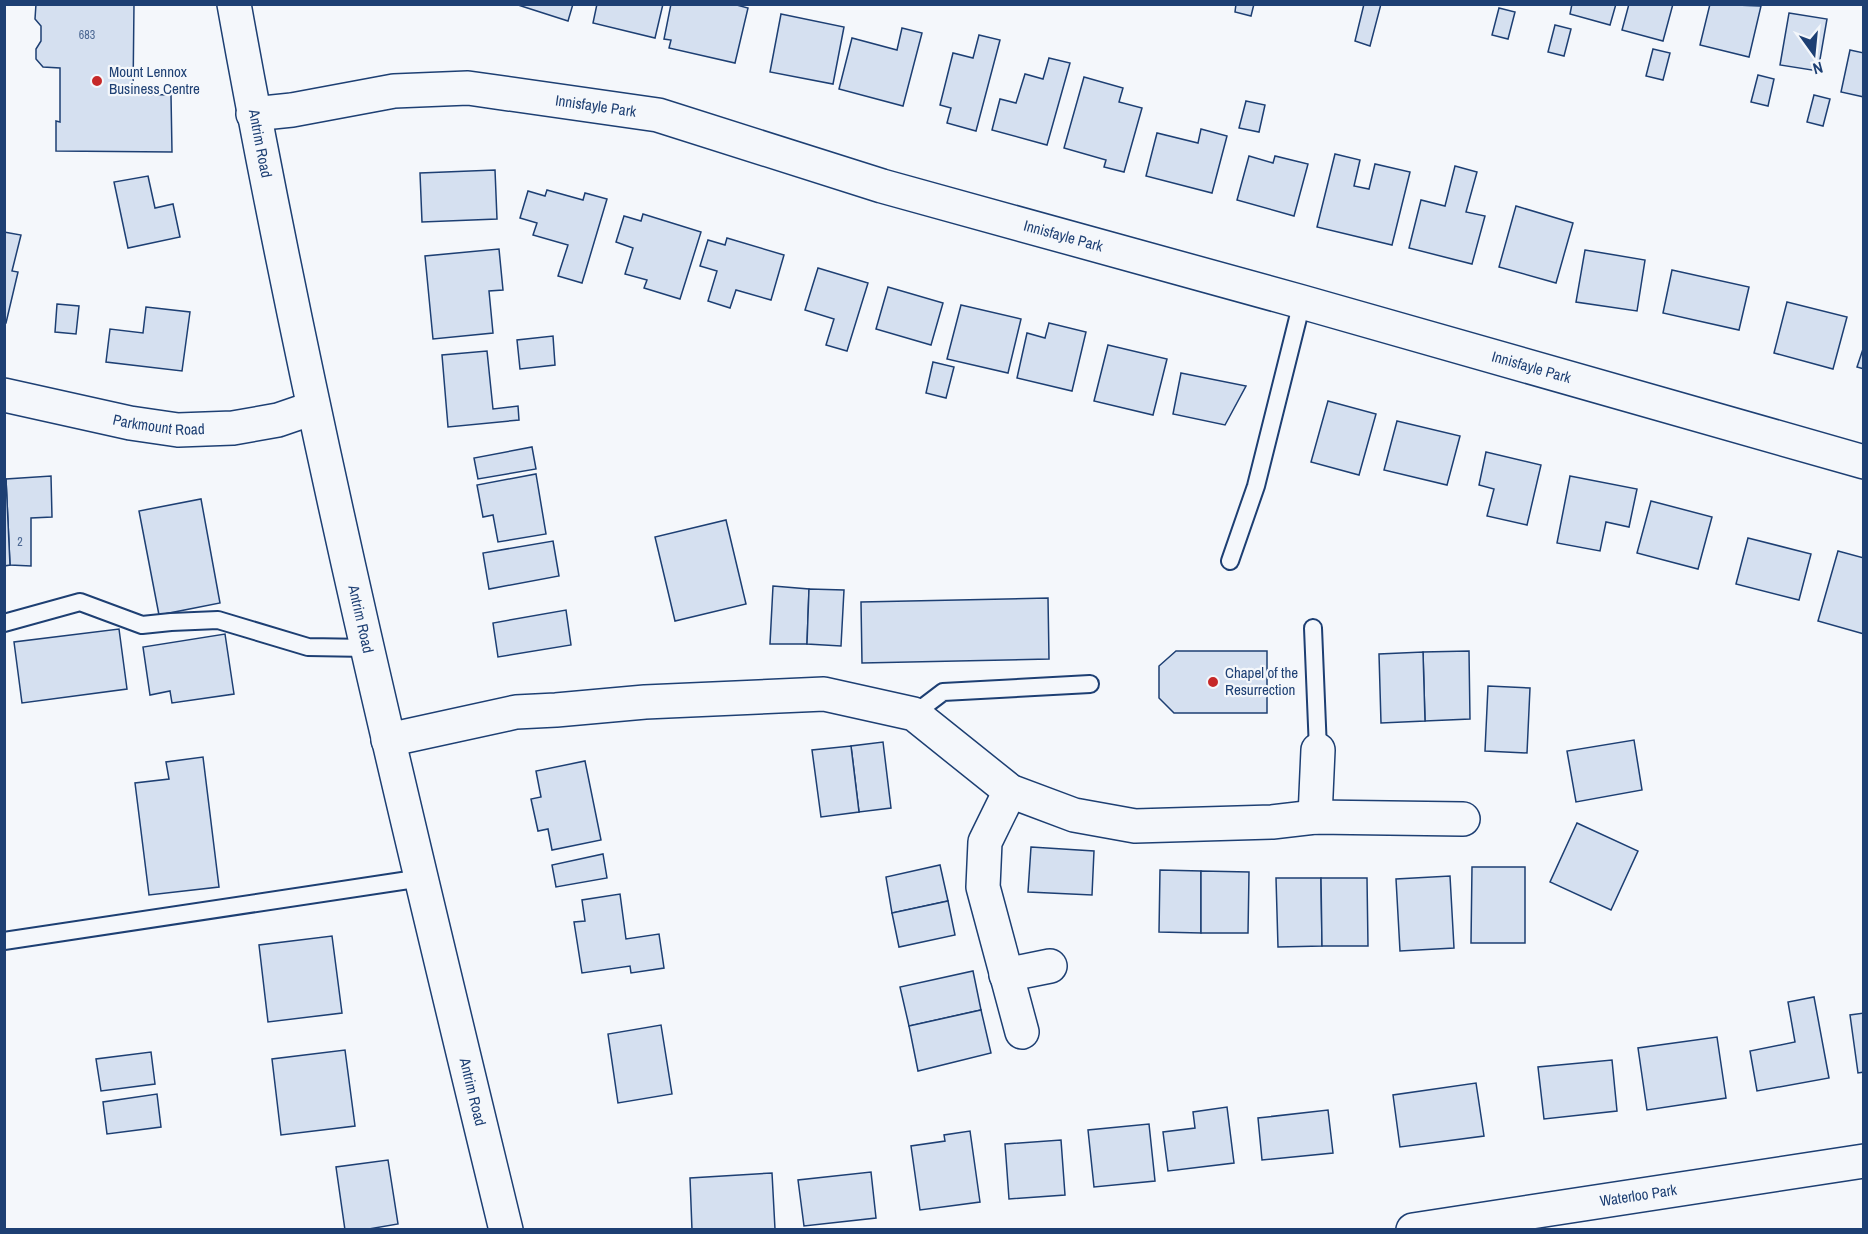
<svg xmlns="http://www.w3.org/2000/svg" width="1868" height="1234" viewBox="0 0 1868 1234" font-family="'Archivo Narrow',sans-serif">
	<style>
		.building { fill: #d5e0f0; stroke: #1d3f73; stroke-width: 1.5 }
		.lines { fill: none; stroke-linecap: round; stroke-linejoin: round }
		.lane-casing { stroke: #1d3f73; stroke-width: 20 }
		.street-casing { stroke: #1d3f73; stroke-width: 36 }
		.primary-casing { stroke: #1d3f73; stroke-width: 36 }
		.lane { stroke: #f4f7fb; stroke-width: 16 }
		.street { stroke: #f4f7fb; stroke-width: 33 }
		.primary { stroke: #f4f7fb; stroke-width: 33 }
		.poi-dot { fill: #c62828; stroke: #f4f7fb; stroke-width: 2 }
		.labels { text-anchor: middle; stroke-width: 4.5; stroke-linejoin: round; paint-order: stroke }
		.number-label { font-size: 12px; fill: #4b6792 }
		.poi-label { font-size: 15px; fill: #1d3f73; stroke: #f4f7fb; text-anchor: start }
		.street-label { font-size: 15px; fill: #1d3f73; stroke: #f4f7fb }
	</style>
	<rect width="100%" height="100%" fill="#f4f7fb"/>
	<g class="building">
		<polygon points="36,4 134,4 133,94 171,95 172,152 56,151 56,121 60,122 60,68 43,67 36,59 36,49 41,41 41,26 35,19"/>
		<polygon points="515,4 573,4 568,21"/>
		<polygon points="597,4 663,4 655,38 593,23"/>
		<polygon points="671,4 733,4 748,8 735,63 669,48 671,40 664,39"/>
		<polygon points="1236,4 1254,4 1251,16 1235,12"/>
		<polygon points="1364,4 1381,4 1370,46 1355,41"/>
		<polygon points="1572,4 1616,4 1610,25 1570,14"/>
		<polygon points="1629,4 1673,4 1663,41 1622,30"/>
		<polygon points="1710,4 1761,6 1749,57 1700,45"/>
		<polygon points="1499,8 1515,12 1508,39 1492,35"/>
		<polygon points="1789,13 1827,19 1818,71 1780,65"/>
		<polygon points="781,14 844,27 833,84 770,72"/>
		<polygon points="1555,25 1571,29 1564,56 1548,52"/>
		<polygon points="902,28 922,33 903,106 839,89 852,38 897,50"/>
		<polygon points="979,35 1000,40 976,131 947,123 951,108 940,105 953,53 973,58"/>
		<polygon points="1653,49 1670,53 1663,80 1646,76"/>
		<polygon points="1850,50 1864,53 1864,97 1841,92"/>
		<polygon points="1049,58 1070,63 1047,145 992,130 1000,99 1016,103 1025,74 1043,79"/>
		<polygon points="1758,75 1774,79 1768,106 1751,102"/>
		<polygon points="1084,77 1123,88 1119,102 1142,108 1124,172 1104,167 1106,160 1064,148"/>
		<polygon points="1814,95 1830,99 1823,126 1807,122"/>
		<polygon points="1246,101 1265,105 1259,132 1239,128"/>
		<polygon points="1201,129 1227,136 1212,193 1146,176 1157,133 1198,143"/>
		<polygon points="1335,154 1360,160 1354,186 1369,189 1375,164 1410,172 1392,245 1317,227"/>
		<polygon points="1249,156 1273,163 1275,156 1308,164 1294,216 1237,200"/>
		<polygon points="1455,166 1477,172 1466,212 1485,216 1472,264 1409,248 1421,200 1445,206"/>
		<polygon points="495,170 497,219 422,222 420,173"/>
		<polygon points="148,176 155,208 173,204 180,237 128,248 114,182"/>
		<polygon points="547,190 583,200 585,193 607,199 582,283 558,276 568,245 533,235 537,223 520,218 528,191 545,196"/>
		<polygon points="1516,206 1573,223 1556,283 1499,267"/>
		<polygon points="643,214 701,232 680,299 644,288 647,280 625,274 633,248 616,242 624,216 641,221"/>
		<polygon points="4,232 21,235 12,271 18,272 6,323 4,323"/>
		<polygon points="727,238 784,255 771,300 736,290 730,308 708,301 717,271 700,266 708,240 725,245"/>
		<polygon points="499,249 503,290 489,291 493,333 433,339 425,256"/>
		<polygon points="1585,250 1645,260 1637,311 1576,302"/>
		<polygon points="818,268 868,283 847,351 826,345 834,319 805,310"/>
		<polygon points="1672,270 1749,287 1739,330 1663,313"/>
		<polygon points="888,287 943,303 931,345 876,329"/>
		<polygon points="1787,302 1847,317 1833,369 1774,353"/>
		<polygon points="57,304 79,306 76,334 55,332"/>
		<polygon points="961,305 1021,319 1008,373 947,359"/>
		<polygon points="146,307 190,312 182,371 106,362 110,329 143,333"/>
		<polygon points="1049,323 1086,332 1072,391 1017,378 1027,333 1045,338"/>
		<polygon points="553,336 555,365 520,369 517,340"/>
		<polygon points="1108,345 1167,359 1153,415 1094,401"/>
		<polygon points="1864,346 1864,369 1857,367"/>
		<polygon points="487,351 493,409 518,406 519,420 448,427 442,355"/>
		<polygon points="933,362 954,367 946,398 926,393"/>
		<polygon points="1181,373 1246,386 1225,425 1173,414"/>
		<polygon points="1328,401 1376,414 1359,475 1311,462"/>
		<polygon points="1397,421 1460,436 1447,485 1384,470"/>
		<polygon points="532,447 536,469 478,479 474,458"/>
		<polygon points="1486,452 1541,465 1527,525 1487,516 1494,489 1479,485"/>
		<polygon points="536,474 546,534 498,542 493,515 483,517 477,485"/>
		<polygon points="51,476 52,517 31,518 31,566 10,565 6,479"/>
		<polygon points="1570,476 1637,489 1629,527 1606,522 1600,551 1557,543"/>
		<polygon points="4,479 6,479 10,565 4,566"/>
		<polygon points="201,499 220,603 159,615 139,511"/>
		<polygon points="1651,501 1712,517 1698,569 1637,553"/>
		<polygon points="726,520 746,604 675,621 655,537"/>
		<polygon points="1748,538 1811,554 1799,600 1736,584"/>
		<polygon points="553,541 559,576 489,589 483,553"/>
		<polygon points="1838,551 1864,558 1864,634 1818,621"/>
		<polygon points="773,586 809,589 807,644 770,644"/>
		<polygon points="809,589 844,590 841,646 807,644"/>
		<polygon points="1048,598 1049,659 862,663 861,602"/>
		<polygon points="566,610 571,645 498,657 493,623"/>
		<polygon points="119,629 127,689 22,703 14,642"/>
		<polygon points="225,634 234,694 172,703 170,691 150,695 143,647"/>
		<polygon points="1176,651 1267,651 1267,713 1174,713 1159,698 1159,666"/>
		<polygon points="1469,651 1470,719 1425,721 1423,652"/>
		<polygon points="1423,652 1425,721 1381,723 1379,654"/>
		<polygon points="1488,686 1530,688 1527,753 1485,751"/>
		<polygon points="1634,740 1642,790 1576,802 1567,751"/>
		<polygon points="883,742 891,808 859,812 851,746"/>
		<polygon points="851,746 859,812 821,817 812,750"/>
		<polygon points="203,757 219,887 149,895 135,783 169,779 166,762"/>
		<polygon points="585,761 601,840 552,850 548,829 538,831 531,799 541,797 536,771"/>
		<polygon points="1577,823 1638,851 1611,910 1550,882"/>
		<polygon points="1031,847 1094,851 1092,895 1028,892"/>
		<polygon points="603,854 607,878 556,887 552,865"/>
		<polygon points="940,865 948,901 892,913 886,877"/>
		<polygon points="1472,867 1525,867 1525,943 1471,943"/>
		<polygon points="1160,870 1201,871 1201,933 1159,932"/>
		<polygon points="1201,871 1249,872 1248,933 1201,933"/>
		<polygon points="1450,876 1454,948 1400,951 1396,879"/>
		<polygon points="1276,878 1321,878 1322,946 1278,947"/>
		<polygon points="1321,878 1367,878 1368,946 1322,946"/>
		<polygon points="620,894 626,939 659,934 664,968 631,973 630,966 582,973 574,922 585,921 582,900"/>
		<polygon points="948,901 955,935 899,947 892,913"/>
		<polygon points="332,936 342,1013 268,1022 259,945"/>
		<polygon points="973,971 981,1010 909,1026 900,987"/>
		<polygon points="1814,997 1829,1078 1757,1091 1750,1051 1795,1042 1788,1002"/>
		<polygon points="981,1010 991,1053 918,1071 909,1026"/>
		<polygon points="1864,1013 1864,1072 1858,1073 1850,1015"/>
		<polygon points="661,1025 672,1094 618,1103 608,1034"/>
		<polygon points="1717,1037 1726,1098 1647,1110 1638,1048"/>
		<polygon points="345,1050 355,1126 281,1135 272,1059"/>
		<polygon points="151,1052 155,1084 101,1091 96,1059"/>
		<polygon points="1612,1060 1617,1111 1544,1119 1538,1067"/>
		<polygon points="1476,1083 1484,1136 1400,1147 1393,1095"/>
		<polygon points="157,1094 161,1127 107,1134 103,1102"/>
		<polygon points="1227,1107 1234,1163 1168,1171 1163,1132 1195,1128 1193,1112"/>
		<polygon points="1328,1110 1333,1153 1262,1160 1258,1118"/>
		<polygon points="1149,1124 1155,1181 1094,1187 1088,1130"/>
		<polygon points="970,1131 980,1202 920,1210 911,1146 945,1141 944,1135"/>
		<polygon points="1061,1140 1065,1195 1009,1199 1005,1144"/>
		<polygon points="388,1160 398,1224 363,1230 345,1230 336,1167"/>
		<polygon points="871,1172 876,1218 804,1226 798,1180"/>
		<polygon points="772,1173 775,1229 692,1230 690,1178"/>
	</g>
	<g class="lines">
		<defs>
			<g id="lane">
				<polyline points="1230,561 1256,486 1302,302"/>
				<polyline points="4,623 80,602 142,625 171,622 218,620 308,647 368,648"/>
				<polyline points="1313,628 1318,750"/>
				<polyline points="914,714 943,692 1090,684"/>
				<polyline points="4,941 422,878"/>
			</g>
			<g id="street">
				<path id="s1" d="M253,114L292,110L394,91L468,88L658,115L882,186L1302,302L1864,462"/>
				<path id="s2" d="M4,395L130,423L178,430L233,428L278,420L313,408"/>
				<polyline points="388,740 516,712 556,710 645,702 824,694 914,714 1010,791 1074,815 1135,826 1272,822 1315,817 1463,819"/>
				<polyline points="1010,791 985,842 983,887 1022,1032"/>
				<polyline points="1315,817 1318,750"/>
				<polyline points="1006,975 1050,966"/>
				<path id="s3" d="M1413,1230L1864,1161"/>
			</g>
			<g id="primary">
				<path id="s4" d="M234,4C308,416 407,823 506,1230"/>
			</g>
		</defs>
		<use href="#lane" class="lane-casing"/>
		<use href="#street" class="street-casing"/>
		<use href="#primary" class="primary-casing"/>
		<use href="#lane" class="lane"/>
		<use href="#street" class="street"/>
		<use href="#primary" class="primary"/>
	</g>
	<g class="poi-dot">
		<circle cx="97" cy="81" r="6"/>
		<circle cx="1213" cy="682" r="6"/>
	</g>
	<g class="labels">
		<g class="number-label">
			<text x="87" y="39">683</text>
			<text x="20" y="546">2</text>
		</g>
		<g class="poi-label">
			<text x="109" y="77">Mount Lennox<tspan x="109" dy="17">Business Centre</tspan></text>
			<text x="1225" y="678">Chapel of the<tspan x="1225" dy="17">Resurrection</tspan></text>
		</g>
		<g class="street-label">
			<text dy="5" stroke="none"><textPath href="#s1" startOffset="346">Innisfayle Park</textPath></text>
			<text dy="5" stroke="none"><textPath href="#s4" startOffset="142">Antrim Road</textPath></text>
			<text dy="5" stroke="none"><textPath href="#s1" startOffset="832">Innisfayle Park</textPath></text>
			<text dy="5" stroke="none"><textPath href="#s1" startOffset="1318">Innisfayle Park</textPath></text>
			<text dy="5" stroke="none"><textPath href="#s2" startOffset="158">Parkmount Road</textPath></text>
			<text dy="5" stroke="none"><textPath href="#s4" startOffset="628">Antrim Road</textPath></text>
			<text dy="5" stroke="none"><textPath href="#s4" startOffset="1114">Antrim Road</textPath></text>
			<text dy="5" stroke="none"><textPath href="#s3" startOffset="228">Waterloo Park</textPath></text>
		</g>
	</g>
	<rect width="1868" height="1234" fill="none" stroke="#1d3f73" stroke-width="12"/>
	<g transform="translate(1814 54) rotate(165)" stroke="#f4f7fb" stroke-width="4.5" paint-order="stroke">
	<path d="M0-4.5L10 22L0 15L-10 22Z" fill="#1d3f73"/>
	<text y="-9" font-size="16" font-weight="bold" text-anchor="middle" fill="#1d3f73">N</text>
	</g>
</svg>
